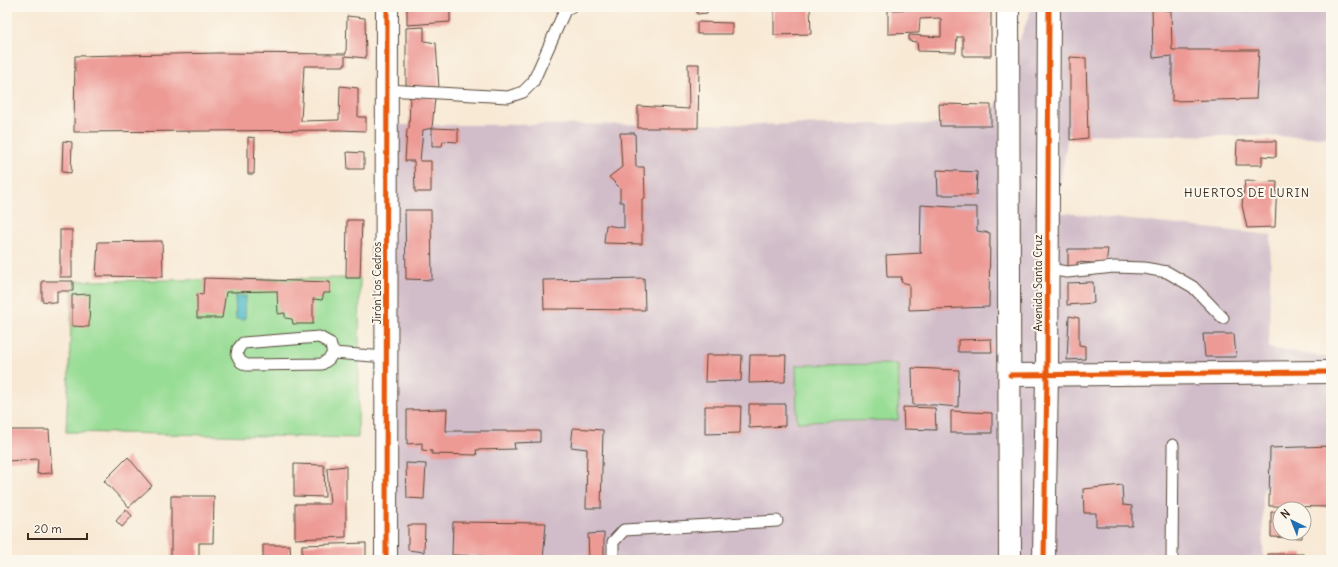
<svg xmlns="http://www.w3.org/2000/svg" width="1338" height="567" viewBox="0 0 1338 567" font-family="Delius,sans-serif">
	<style>
		.industrial { fill: #d1bdc9 }
		.green { fill: #98dd95; stroke: #6a845a }
		.water { fill: #50bbcb; stroke: #467274 }
		.building { fill: #ed9994 }
		.lines { fill: none; stroke-linecap: round; stroke-linejoin: round }
		.lane-casing { stroke: #574739; stroke-width: 13 }
		.street-casing { stroke: #574739; stroke-width: 24 }
		.lane { stroke: #fff; stroke-width: 11 }
		.street { stroke: #fff; stroke-width: 22 }
		.cycleway-casing { stroke: #fbf7ec; stroke-width: 8 }
		.cycleway { stroke: #e8590c; stroke-width: 5 }
		.labels { text-anchor: middle; stroke-width: 4; stroke-linejoin: round; paint-order: stroke }
		.street-label { font-size: 11px; fill: #3b2a1e; stroke: #fbf7ec }
		.neighbourhood-label { font-size: 12px; letter-spacing: 1px; fill: #3b2a1e; stroke: #fbf7ec }
	</style>
	<rect width="100%" height="100%" fill="#fbf7ec"/>
	<filter id="ink" filterUnits="userSpaceOnUse"><feTurbulence type="fractalNoise" baseFrequency=".025" numOctaves="2"/><feDisplacementMap in="SourceGraphic" scale="8" xChannelSelector="R" yChannelSelector="G"/><feConvolveMatrix kernelMatrix="1 2 1 2 8 2 1 2 1" color-interpolation-filters="sRGB"/></filter>
	<filter id="wash" filterUnits="userSpaceOnUse"><feTurbulence type="fractalNoise" baseFrequency=".012" numOctaves="4" result="noise"/><feDisplacementMap in="SourceGraphic" scale="16" xChannelSelector="R" yChannelSelector="G"/><feGaussianBlur stdDeviation="0.9" result="paint"/><feColorMatrix in="noise" values="0 0 0 0 0 0 0 0 0 0 0 0 0 0 0 0 0 1.4 0 .05"/><feComposite in="paint" operator="in"/></filter>
	<g filter="url(#wash)">
		<rect width="100%" height="100%" fill="#f8e9d5"/>
		<polygon class="industrial" points="1032,7 1331,7 1331,137 1068,134 1056,212 1271,235 1269,348 1331,358 1331,492 1263,488 1263,560 376,560 398,125 988,124"/>
		<g class="green">
			<polygon points="360,278 358,438 66,432 73,281"/>
			<polygon points="899,364 898,420 797,422 796,365"/>
		</g>
		<polygon class="water" points="235,296 246,296 245,319 236,319"/>
		<g id="blocks">
			<g class="building">
				<polygon points="407,7 450,7 450,22 407,25"/>
				<polygon points="697,7 708,7 707,13 697,14"/>
				<polygon points="774,7 810,7 811,34 774,35"/>
				<polygon points="924,7 991,7 991,56 963,56 963,37 957,37 956,52 918,51 917,42 909,41 909,35 941,37 941,19 939,18 920,19 919,33 888,34 888,10 924,9"/>
				<polygon points="1152,8 1171,11 1172,50 1259,50 1256,99 1172,101 1172,56 1153,58"/>
				<polygon points="347,16 365,18 366,58 345,56 345,66 304,66 301,121 339,120 340,86 358,88 358,117 366,117 366,131 339,130 74,132 75,56 219,53 346,54"/>
				<polygon points="697,22 732,23 732,34 697,34"/>
				<polygon points="424,27 424,41 436,43 439,88 406,85 406,28"/>
				<polygon points="1070,57 1086,58 1088,138 1070,140"/>
				<polygon points="688,64 699,64 698,128 638,128 638,106 689,109"/>
				<polygon points="410,95 435,98 432,128 423,130 420,161 431,161 431,192 415,192 414,161 405,161 407,129 409,129"/>
				<polygon points="939,104 991,105 991,126 940,126"/>
				<polygon points="432,128 458,129 458,142 443,141 442,146 432,146"/>
				<polygon points="620,133 635,133 636,167 644,167 645,198 642,199 642,244 604,243 606,225 624,228 624,202 620,202 620,188 609,177 622,167"/>
				<polygon points="248,137 255,138 254,174 248,174"/>
				<polygon points="63,141 72,142 71,173 62,172"/>
				<polygon points="1237,141 1276,141 1276,157 1262,156 1262,165 1236,165"/>
				<polygon points="347,152 364,153 364,169 348,169"/>
				<polygon points="937,170 977,172 976,195 938,195"/>
				<polygon points="1245,181 1277,182 1275,227 1247,228 1242,205"/>
				<polygon points="921,205 952,207 977,207 977,231 990,233 989,307 909,310 909,284 901,282 902,277 887,277 886,255 922,253 920,252"/>
				<polygon points="405,210 431,210 432,280 406,279"/>
				<polygon points="347,220 362,220 360,278 346,278"/>
				<rect x="60" y="230" width="12" height="47"/>
				<polygon points="162,241 163,277 96,276 98,242"/>
				<polygon points="1068,249 1108,249 1106,264 1077,262 1077,268 1068,268"/>
				<polygon points="204,278 330,282 330,293 324,293 322,300 313,299 313,324 293,324 292,319 285,318 285,313 278,314 277,291 226,292 222,318 197,318 197,294 203,295"/>
				<polygon points="644,278 645,310 544,309 543,280"/>
				<polygon points="42,281 73,281 73,291 57,291 57,303 42,301"/>
				<polygon points="1093,282 1094,303 1067,305 1067,283"/>
				<polygon points="90,294 89,327 72,326 72,295"/>
				<polygon points="1069,316 1079,318 1079,345 1085,346 1085,359 1067,360"/>
				<polygon points="1203,334 1234,334 1236,357 1205,357"/>
				<polygon points="991,339 992,352 958,352 958,340"/>
				<polygon points="706,355 742,355 741,381 705,382"/>
				<polygon points="750,355 786,355 785,382 749,383"/>
				<polygon points="912,368 959,370 958,407 935,405 913,405"/>
				<polygon points="749,404 785,404 785,426 749,428"/>
				<polygon points="705,406 741,406 740,433 705,434"/>
				<polygon points="903,407 935,408 936,430 904,429"/>
				<polygon points="447,409 446,431 540,431 540,442 514,443 515,449 476,450 477,455 432,454 432,451 422,450 422,443 407,444 407,410"/>
				<polygon points="951,411 992,413 992,433 951,433"/>
				<polygon points="573,428 603,430 601,508 586,508 587,449 571,447"/>
				<polygon points="7,430 49,430 52,473 37,474 38,459 7,461"/>
				<polygon points="1331,446 1331,507 1269,506 1270,448"/>
				<polygon points="128,457 152,486 129,507 104,481"/>
				<polygon points="406,463 426,464 424,499 407,498"/>
				<polygon points="294,464 324,465 325,497 294,496"/>
				<polygon points="346,466 346,537 295,539 295,504 330,504 327,468"/>
				<polygon points="1122,485 1123,505 1132,506 1132,526 1096,526 1096,513 1084,513 1083,489"/>
				<polygon points="171,496 214,496 213,543 199,543 199,560 171,560"/>
				<polygon points="126,509 132,516 122,527 116,521"/>
				<polygon points="1271,512 1280,512 1280,533 1302,533 1302,538 1271,537"/>
				<polygon points="453,522 546,523 543,560 484,560 484,556 452,555"/>
				<polygon points="408,525 425,525 424,552 408,550"/>
				<polygon points="604,533 604,560 589,560 588,534"/>
				<polygon points="366,543 366,560 302,560 302,545"/>
				<polygon points="263,545 290,545 291,560 263,560"/>
				<rect x="1268" y="554" width="35" height="6"/>
			</g>
		</g>
	</g>
	<g filter="url(#ink)">
		<use href="#blocks" fill-opacity="0" stroke="#574739" stroke-width="1"/>
		<g class="lines">
			<defs>
				<g id="lane">
					<polyline points="387,90 508,97 523,92 533,82 566,8 571,7"/>
					<polyline points="1048,269 1067,272 1114,267 1144,268 1167,272 1193,287 1223,318"/>
					<polygon points="319,337 330,343 333,353 329,359 322,364 247,365 241,362 237,355 238,349 243,343"/>
					<polyline points="333,353 386,357"/>
					<polyline points="613,560 613,542 624,530 777,521"/>
					<polyline points="1172,560 1173,445"/>
				</g>
				<g id="street">
					<polyline points="1008,7 1010,560"/>
					<polyline points="1010,375 1331,372"/>
					<polyline points="386,560 387,7"/>
					<polyline points="1044,560 1047,374 1049,7"/>
				</g>
			</defs>
			<use href="#lane" class="lane-casing"/>
			<use href="#street" class="street-casing"/>
			<use href="#lane" class="lane"/>
			<use href="#street" class="street"/>
			<defs>
				<g id="cycleway">
					<polyline points="1010,375 1331,372"/>
					<polyline points="386,560 387,7"/>
					<polyline points="1044,560 1047,374 1049,7"/>
				</g>
			</defs>
			<use href="#cycleway" class="cycleway-casing"/>
			<use href="#cycleway" class="cycleway"/>
		</g>
	</g>
	<g class="labels">
		<g class="street-label">
			<text transform="translate(377 283) rotate(-90)" y="4">Jirón Los Cedros</text>
			<text transform="translate(1038 283) rotate(-90)" y="4">Avenida Santa Cruz</text>
		</g>
		<g class="neighbourhood-label">
			<text x="1247" y="197">HUERTOS DE LURIN</text>
		</g>
	</g>
	<rect width="1338" height="567" fill="none" stroke="#fbf7ec" stroke-width="24"/>
	<g transform="translate(1292 521) rotate(317)"><circle r="19" fill="#fbf7ec" stroke="#aea59a"/>
	<path d="M0-3L7 15L0 10L-7 15Z" fill="#1f6fb2"/>
	<text y="-6" font-size="11" font-weight="bold" text-anchor="middle" fill="#3b2a1e">N</text>
	</g>
	<path d="M28 533v6h59v-6" fill="none" stroke="#3b2a1e" stroke-width="2"/>
	<text x="34" y="533" font-size="12" fill="#3b2a1e" stroke="#fbf7ec" stroke-width="3" paint-order="stroke">20 m</text>
</svg>
